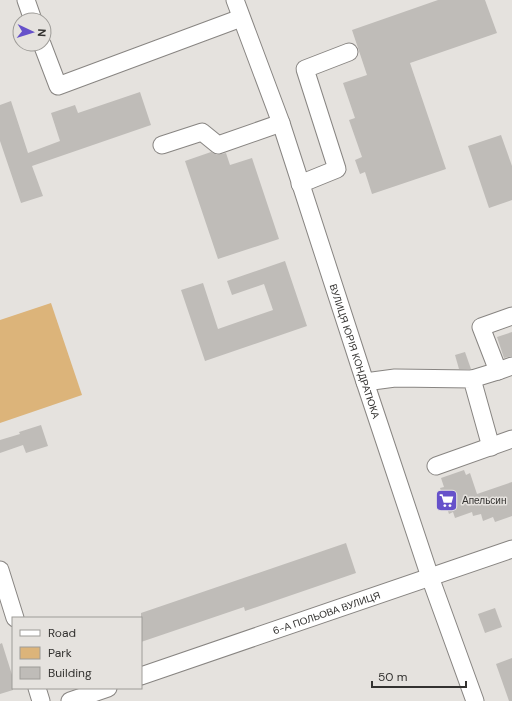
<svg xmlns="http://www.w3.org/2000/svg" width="512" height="701" viewBox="0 0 512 701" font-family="'DM Sans',sans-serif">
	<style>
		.green { fill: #dcb47a }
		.building { fill: #bfbcb8 }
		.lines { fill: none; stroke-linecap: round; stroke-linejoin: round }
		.minor-casing { stroke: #888582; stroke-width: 19 }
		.minor { stroke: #fff; stroke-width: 17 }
		.labels { text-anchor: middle; stroke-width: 3; stroke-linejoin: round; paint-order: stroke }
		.street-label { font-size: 10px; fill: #333230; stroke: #e5e2de }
		.poi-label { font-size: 10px; fill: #333230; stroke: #e5e2de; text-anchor: start }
	</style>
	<rect width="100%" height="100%" fill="#e5e2de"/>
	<polygon class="green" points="51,303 82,395 0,423 0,320"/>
	<g class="building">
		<polygon points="438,0 485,0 497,33 410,63 446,169 372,194 365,172 360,174 355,160 362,157 349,120 355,118 343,83 367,75 352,30"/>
		<polygon points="140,92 151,125 32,166 43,196 21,203 0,141 0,105 11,101 28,153 60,141 51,113 75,105 78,113"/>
		<polygon points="501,135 512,166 512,200 489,208 468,146"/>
		<polygon points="211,152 217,155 226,153 230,165 252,158 279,239 218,259 185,161"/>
		<polygon points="285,261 307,326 205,361 181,290 203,283 218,329 273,310 264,284 232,295 227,281"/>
		<polygon points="512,332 512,356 504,358 497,337"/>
		<polygon points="465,352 471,369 459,369 455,355"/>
		<polygon points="41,425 48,446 26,453 23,445 0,453 0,440 20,434 19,432"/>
		<polygon points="464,470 466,475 470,473 477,494 512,482 512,516 495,522 493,517 483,521 481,514 473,516 472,512 455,518 453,512 449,514 440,488 444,487 441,478"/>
		<polygon points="346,543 356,573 245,611 244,607 141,642 141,613"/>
		<polygon points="495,608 502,627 485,633 478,614"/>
		<polygon points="2,643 13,678 13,690 0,694 0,644"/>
		<polygon points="512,658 512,701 509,701 496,664"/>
	</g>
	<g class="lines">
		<defs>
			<g id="minor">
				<polyline points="26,0 33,20"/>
				<path id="s1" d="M235,0L281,123L365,382L430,577L475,701"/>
				<polyline points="42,44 58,86 241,18"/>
				<polyline points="162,145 202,132 218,145 281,123"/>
				<polyline points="300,184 337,169 305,69 349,52"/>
				<polyline points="498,371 512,366"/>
				<polyline points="472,379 498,371 481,327 512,316"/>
				<polyline points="365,382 395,378 472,379 491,447"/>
				<polyline points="436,466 512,439"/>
				<polyline points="0,570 15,618"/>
				<path id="s2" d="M141,676L512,549"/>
				<polyline points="37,688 41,701"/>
				<polyline points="70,701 108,688"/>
			</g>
		</defs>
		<use href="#minor" class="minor-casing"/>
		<use href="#minor" class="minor"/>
	</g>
	<defs>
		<symbol id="supermarket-square" viewBox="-11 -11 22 22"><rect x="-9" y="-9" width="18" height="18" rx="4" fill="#6651ca" stroke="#e5e2de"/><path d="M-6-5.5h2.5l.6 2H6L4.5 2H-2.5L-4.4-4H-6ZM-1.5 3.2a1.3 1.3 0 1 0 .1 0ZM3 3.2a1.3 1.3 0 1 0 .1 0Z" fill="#fff"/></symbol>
	</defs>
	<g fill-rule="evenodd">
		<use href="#supermarket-square" x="434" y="488" width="25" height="25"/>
	</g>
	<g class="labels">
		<g class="street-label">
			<text dy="4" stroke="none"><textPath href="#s1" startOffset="371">ВУЛИЦЯ ЮРІЯ КОНДРАТЮКА</textPath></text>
			<text dy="4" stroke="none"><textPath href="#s2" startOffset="196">6-А ПОЛЬОВА ВУЛИЦЯ</textPath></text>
		</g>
		<g class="poi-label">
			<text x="462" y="504">Апельсин</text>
		</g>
	</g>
	<rect x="12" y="617" width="130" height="72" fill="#e5e2de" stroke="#9e9c98"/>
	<rect x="20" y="630" width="20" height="6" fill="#ffffff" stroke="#9e9c98"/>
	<text x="48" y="637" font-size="12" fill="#333230">Road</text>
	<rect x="20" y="647" width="20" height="12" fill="#dcb47a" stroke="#9e9c98"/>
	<text x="48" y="657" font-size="12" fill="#333230">Park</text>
	<rect x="20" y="667" width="20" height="12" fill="#bfbcb8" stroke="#9e9c98"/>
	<text x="48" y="677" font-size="12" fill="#333230">Building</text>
	<g transform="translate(32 32) rotate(94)"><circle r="19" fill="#e5e2de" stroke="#9e9c98"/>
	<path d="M0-3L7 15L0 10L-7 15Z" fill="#6651ca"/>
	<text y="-6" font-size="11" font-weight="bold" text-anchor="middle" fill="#333230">N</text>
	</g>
	<path d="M372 681v6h94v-6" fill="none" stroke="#333230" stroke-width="2"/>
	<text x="378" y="681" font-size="12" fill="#333230" stroke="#e5e2de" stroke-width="3" paint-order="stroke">50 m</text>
</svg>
